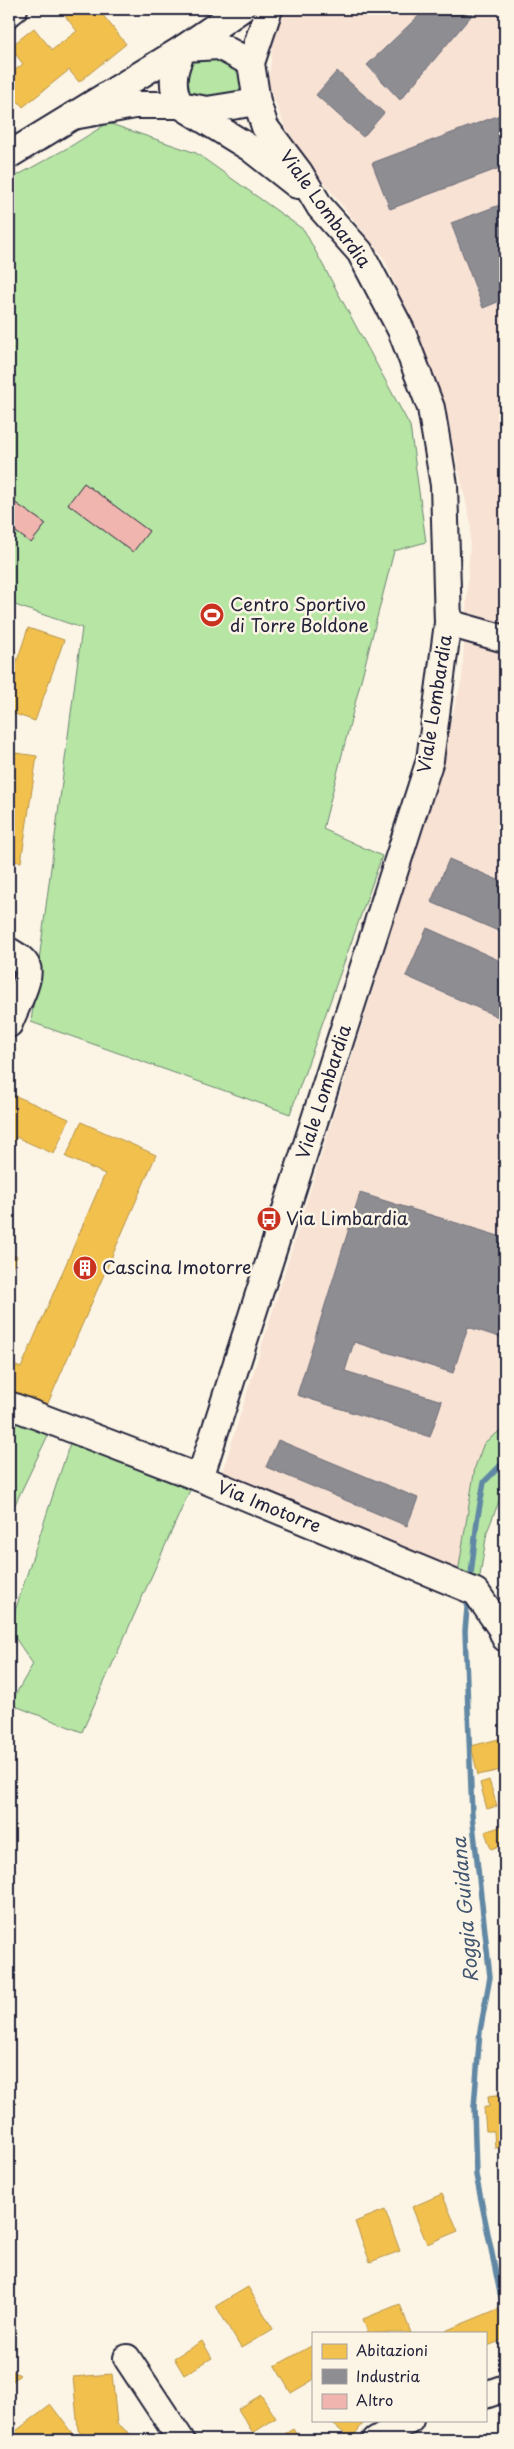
<svg xmlns="http://www.w3.org/2000/svg" width="514" height="2449" viewBox="0 0 514 2449" font-family="'Playpen Sans',sans-serif">
	<style>
		.built { fill: #f8e2d4 }
		.green { fill: #b6e5a4; stroke: #6c8470 }
		.homes { fill: #f2c14e; stroke: #b49148 }
		.industry { fill: #8d8d92; stroke: #6d6d78 }
		.lines { fill: none; stroke-linecap: round; stroke-linejoin: round }
		.stream { stroke: #6087a4; stroke-width: 5.5 }
		.building { fill: #f0b5ae; stroke: #22223b }
		.minor-casing { stroke: #22223b; stroke-width: 30 }
		.minor { stroke: #fcf5e5; stroke-width: 26 }
		.labels { text-anchor: middle; stroke-width: 5; stroke-linejoin: round; paint-order: stroke }
		.street-label { font-size: 18px; fill: #22223b; stroke: #fcf5e5 }
		.poi-label { font-size: 18px; fill: #22223b; stroke: #fcf5e5; text-anchor: start }
		.water-label { font-size: 19px; font-style: italic; fill: #415570; stroke: #fcf5e5 }
	</style>
	<rect width="100%" height="100%" fill="#fcf5e5"/>
	<filter id="ink" filterUnits="userSpaceOnUse"><feTurbulence type="fractalNoise" baseFrequency=".02" numOctaves="2"/><feDisplacementMap in="SourceGraphic" scale="10" xChannelSelector="R" yChannelSelector="G"/><feConvolveMatrix kernelMatrix="1 2 1 2 8 2 1 2 1" color-interpolation-filters="sRGB"/></filter>
	<g filter="url(#ink)">
		<polygon class="built" points="283,9 505,9 505,1427 484,1443 471,1487 458,1573 222,1473 421,835 462,679 471,524 444,405 384,258 306,160 284,125 268,82 275,31"/>
		<g class="green">
			<polygon points="214,54 238,67 243,87 241,93 185,99 187,60"/>
			<polygon points="108,123 196,153 304,230 410,426 426,542 394,551 323,829 382,856 290,1114 31,1022 82,628 9,603 9,180 71,146"/>
			<polygon points="9,1417 49,1433 9,1517"/>
			<polygon points="505,1427 505,1486 487,1532 479,1582 458,1573 475,1467 484,1443"/>
			<polygon points="70,1443 190,1490 82,1732 10,1704 33,1664 9,1629"/>
		</g>
		<g class="homes">
			<polygon points="73,9 98,9 126,44 79,82 69,70 23,107 16,99 9,105 9,75 23,64 10,47 34,28 52,50 77,31 65,16"/>
			<polygon points="28,628 64,640 35,721 9,712 9,685"/>
			<polygon points="9,752 37,756 21,862 9,861"/>
			<polygon points="9,1093 69,1119 54,1154 16,1137 9,1155"/>
			<polygon points="81,1122 156,1155 45,1410 9,1394 9,1363 21,1368 105,1174 66,1157"/>
			<polygon points="9,1253 17,1256 9,1275"/>
			<polygon points="503,1738 505,1769 478,1775 471,1746"/>
			<polygon points="489,1780 497,1806 487,1809 480,1783"/>
			<polygon points="505,1825 505,1849 503,1850 499,1846 491,1849 485,1832"/>
			<polygon points="505,2094 505,2147 495,2148 494,2131 486,2131 484,2107 489,2107 488,2096"/>
			<polygon points="442,2194 458,2231 427,2244 412,2207"/>
			<polygon points="385,2210 400,2251 370,2262 355,2222"/>
			<polygon points="248,2287 273,2329 241,2348 216,2306"/>
			<polygon points="400,2304 411,2333 368,2333 363,2319"/>
			<polygon points="498,2309 505,2328 505,2339 485,2347 485,2333 445,2333 445,2331"/>
			<polygon points="202,2341 212,2358 184,2375 174,2358"/>
			<polygon points="313,2345 313,2380 291,2393 275,2366"/>
			<polygon points="9,2369 20,2375 9,2384"/>
			<polygon points="112,2374 117,2424 138,2440 85,2440 78,2430 73,2377"/>
			<polygon points="261,2395 276,2418 253,2433 238,2409"/>
			<polygon points="51,2405 77,2440 9,2440 9,2436"/>
			<polygon points="328,2420 366,2420 351,2439"/>
			<polygon points="293,2429 300,2440 275,2440"/>
		</g>
		<g class="industry">
			<polygon points="426,9 477,9 400,100 367,65"/>
			<polygon points="337,71 384,113 363,137 316,95"/>
			<polygon points="505,113 505,166 390,209 372,163"/>
			<polygon points="505,203 505,299 483,308 451,223"/>
			<polygon points="449,859 505,883 505,934 431,902"/>
			<polygon points="427,928 505,963 505,1020 406,976"/>
			<polygon points="360,1193 505,1238 505,1339 468,1327 453,1373 354,1342 345,1371 442,1401 430,1437 297,1395"/>
			<polygon points="278,1440 418,1498 407,1526 266,1467"/>
		</g>
		<g class="lines">
			<g class="stream">
				<polyline points="470,1583 477,1521 484,1482 505,1461"/>
				<polyline points="468,1597 465,1631 472,1815 490,1977 480,2031 474,2107 476,2175 500,2293 505,2304"/>
			</g>
		</g>
		<g class="building">
			<polygon points="84,483 149,531 133,552 68,504"/>
			<polygon points="9,493 16,499 14,502 46,524 31,543 9,527"/>
		</g>
		<g class="lines">
			<defs>
				<g id="minor">
					<polyline points="9,13 14,9"/>
					<path d="M251,63L219,46L184,48C174,67 169,84 180,105L207,110L257,102"/>
					<polyline points="73,116 135,105 180,105 250,148 297,185"/>
					<polyline points="9,155 184,48 241,9"/>
					<polyline points="448,623 505,639"/>
					<path d="M9,951C15,955 24,959 27,967C32,978 13,1012 9,1024"/>
					<polyline points="9,1405 200,1478 476,1592 501,1628 505,1638"/>
					<polyline points="200,1478 430,760 448,623 444,485 431,408 401,330 360,252 320,207 299,172 265,127 257,102 251,63 269,9"/>
					<polyline points="127,2358 181,2440"/>
					<polyline points="485,2395 505,2388"/>
					<polyline points="376,2440 410,2420"/>
				</g>
			</defs>
			<use href="#minor" class="minor-casing"/>
			<use href="#minor" class="minor"/>
		</g>
	</g>
	<defs>
		<symbol id="stadium-disc" viewBox="-11 -11 22 22"><circle r="9.5" fill="#c8321e" stroke="#fcf5e5"/><path d="M0-5a6.5 5 0 1 0 0 10a6.5 5 0 1 0 0-10ZM-3.5-1.8h7v3.6h-7Z" fill="#fff"/></symbol>
		<symbol id="bus-disc" viewBox="-11 -11 22 22"><circle r="9.5" fill="#c8321e" stroke="#fcf5e5"/><path d="M-5-6H5V4H4V6H2V4H-2V6H-4V4H-5ZM-3.5-4V0h7V-4ZM-3.5 1.2v1.5H-2V1.2ZM2 1.2v1.5H3.5V1.2Z" fill="#fff"/></symbol>
		<symbol id="building-disc" viewBox="-11 -11 22 22"><circle r="9.5" fill="#c8321e" stroke="#fcf5e5"/><path d="M-4-6H4V6H1V3H-1V6H-4ZM-2.5-4.3h1.7v1.8h-1.7ZM.8-4.3h1.7v1.8H.8ZM-2.5-1h1.7V.8h-1.7ZM.8-1h1.7V.8H.8Z" fill="#fff"/></symbol>
	</defs>
	<g fill-rule="evenodd">
		<use href="#stadium-disc" x="198" y="601" width="28" height="28"/>
		<use href="#bus-disc" x="255" y="1205" width="28" height="28"/>
		<use href="#building-disc" x="71" y="1254" width="28" height="28"/>
	</g>
	<g class="labels">
		<g class="street-label">
			<text transform="translate(325 209) rotate(54)" y="6">Viale Lombardia</text>
			<text transform="translate(435 704) rotate(-81)" y="6">Viale Lombardia</text>
			<text transform="translate(324 1092) rotate(-72)" y="6">Viale Lombardia</text>
			<text transform="translate(269 1507) rotate(22)" y="6">Via Imotorre</text>
		</g>
		<g class="poi-label">
			<text x="230" y="611">Centro Sportivo<tspan x="230" dy="21">di Torre Boldone</tspan></text>
			<text x="286" y="1225">Via Limbardia</text>
			<text x="102" y="1274">Cascina Imotorre</text>
		</g>
		<g class="water-label">
			<text transform="translate(465 1910) rotate(-95)" y="7">Roggia Guidana</text>
		</g>
	</g>
	<rect width="514" height="2449" fill="none" stroke="#fcf5e5" stroke-width="30"/>
	<rect x="15" y="15" width="484" height="2419" fill="none" stroke="#22223b" stroke-width="2" filter="url(#ink)"/>
	<rect x="312" y="2332" width="175" height="90" fill="#fcf5e5" stroke="#a5a1a1"/>
	<rect x="322" y="2344" width="25" height="15" fill="#f2c14e" stroke="#a5a1a1"/>
	<text x="356" y="2356" font-size="15" fill="#22223b">Abitazioni</text>
	<rect x="322" y="2369" width="25" height="15" fill="#8d8d92" stroke="#a5a1a1"/>
	<text x="356" y="2382" font-size="15" fill="#22223b">Industria</text>
	<rect x="322" y="2394" width="25" height="15" fill="#f0b5ae" stroke="#a5a1a1"/>
	<text x="356" y="2406" font-size="15" fill="#22223b">Altro</text>
</svg>
